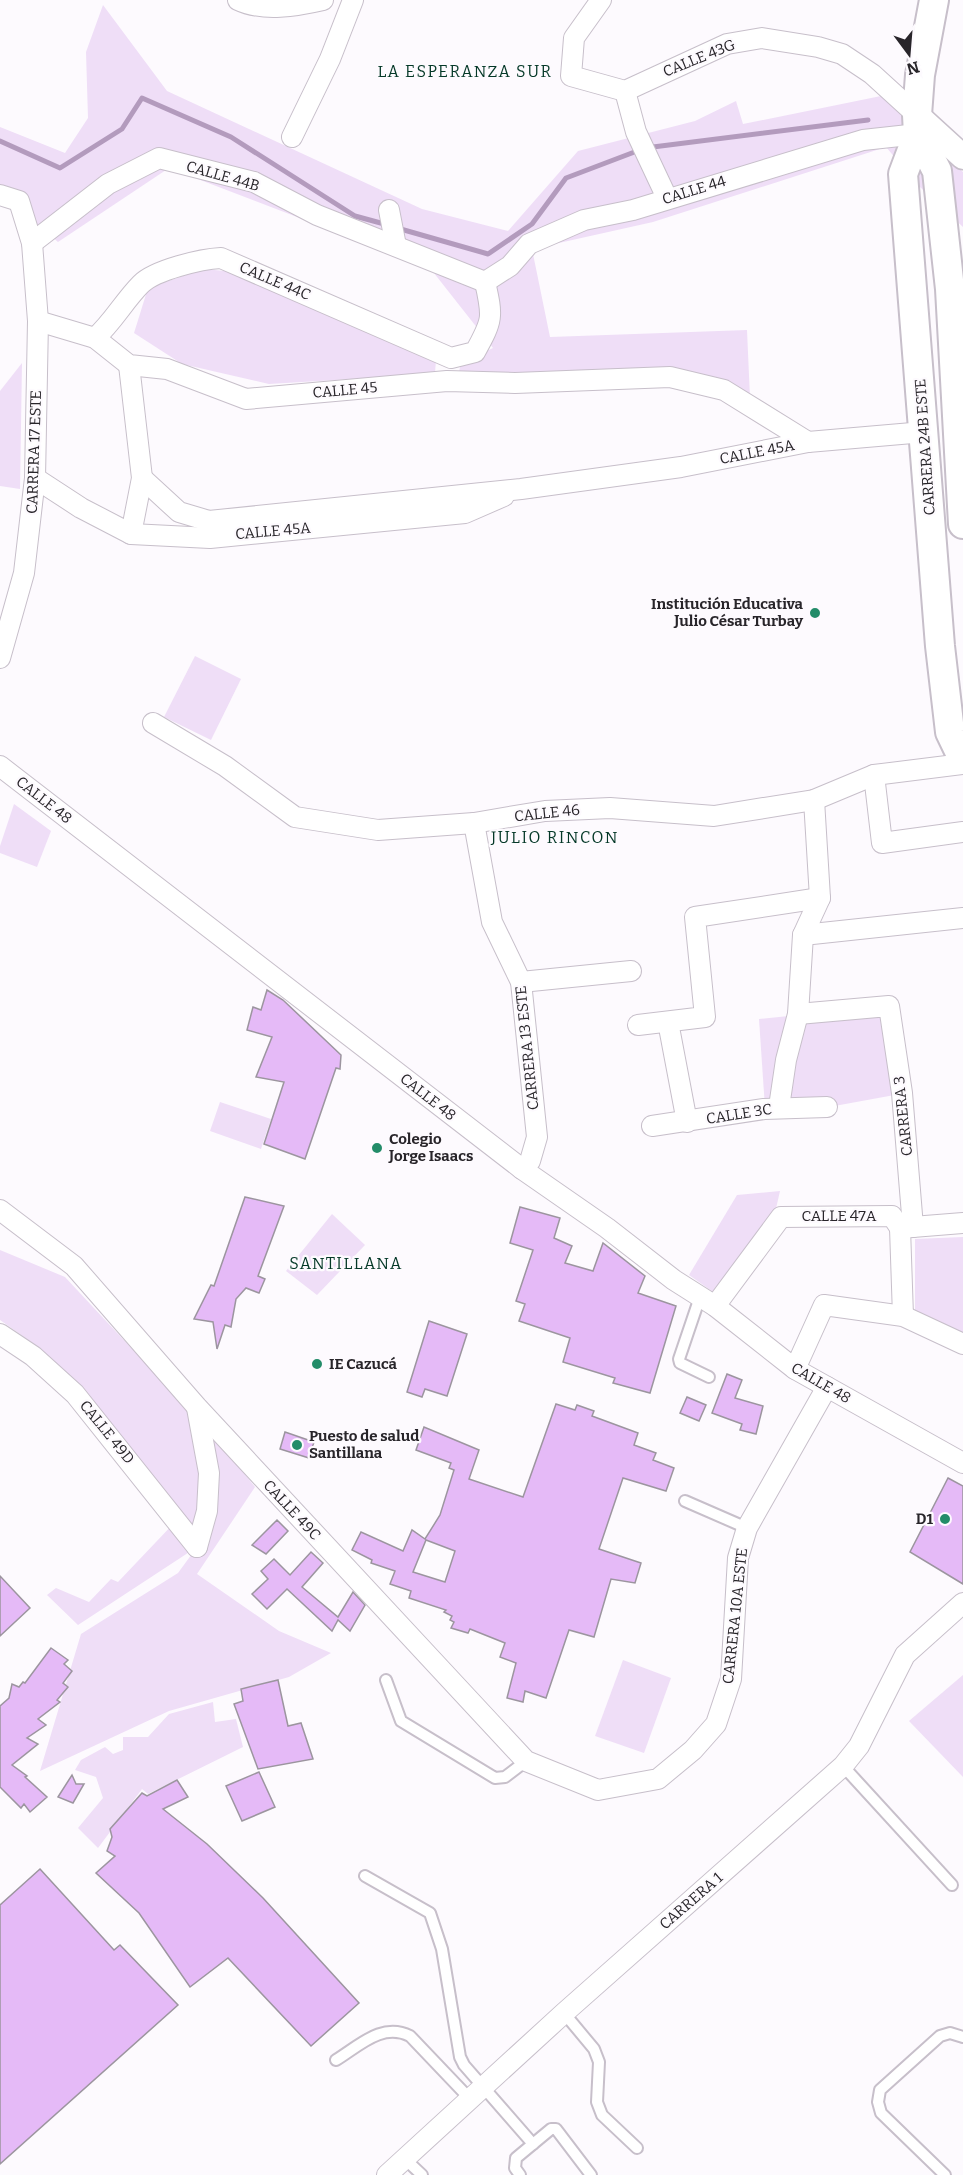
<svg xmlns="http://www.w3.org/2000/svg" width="963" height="2175" viewBox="0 0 963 2175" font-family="Bitter,serif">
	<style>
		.green { fill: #efdef7 }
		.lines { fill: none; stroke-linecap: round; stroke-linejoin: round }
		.stream { stroke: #b39bbd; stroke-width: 5 }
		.building { fill: #e5baf7; stroke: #9c959f; stroke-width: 1.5; fill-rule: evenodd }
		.service-casing { stroke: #c7bfca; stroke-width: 14 }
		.minor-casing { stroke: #c7bfca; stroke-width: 22 }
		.tertiary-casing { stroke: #c7bfca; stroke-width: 27 }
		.secondary-casing { stroke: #c7bfca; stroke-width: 32 }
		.service { stroke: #fff; stroke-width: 10 }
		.minor { stroke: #fff; stroke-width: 20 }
		.tertiary { stroke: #fff; stroke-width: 24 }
		.secondary { stroke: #fff; stroke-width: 28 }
		.poi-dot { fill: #238c69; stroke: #fdfafe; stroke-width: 2 }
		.labels { text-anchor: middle; stroke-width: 4.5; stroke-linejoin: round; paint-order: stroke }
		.street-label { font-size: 15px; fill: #28252a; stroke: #fdfafe }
		.poi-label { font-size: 15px; font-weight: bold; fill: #28252a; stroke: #fdfafe; text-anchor: start }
		.neighbourhood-label { font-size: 16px; letter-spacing: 1.5px; fill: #043827; stroke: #fdfafe }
	</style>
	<rect width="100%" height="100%" fill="#fdfafe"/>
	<g class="green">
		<polygon points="103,5 167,91 422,209 508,231 578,151 695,121 736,101 743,124 881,96 963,172 963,227 920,187 886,147 653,222 532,249 550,337 747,330 750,398 724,383 458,376 461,363 493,348 430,268 169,168 58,242 9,201 0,198 0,127 65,153 88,118 86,52"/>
		<polygon points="204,269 225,271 436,359 435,374 269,384 182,364 134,333 148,288"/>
		<polygon points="22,363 20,489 0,486 0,391"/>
		<polygon points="195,656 241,679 211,740 164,717"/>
		<polygon points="14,804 51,831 37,867 0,853 0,846"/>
		<polygon points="888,1006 900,1094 829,1107 765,1108 759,1019"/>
		<polygon points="220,1102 271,1119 261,1149 210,1131"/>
		<polygon points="780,1191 775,1213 716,1294 689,1275 737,1195"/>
		<polygon points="332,1214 365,1245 317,1295 286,1271"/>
		<polygon points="963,1237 963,1333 956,1333 915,1310 915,1239"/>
		<polygon points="0,1250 65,1277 218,1441 255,1487 197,1574 279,1631 331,1653 289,1677 169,1711 40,1771 81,1634 178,1573 197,1547 78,1625 47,1595 56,1588 89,1602 111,1579 118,1582 175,1522 34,1344 0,1320"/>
		<polygon points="623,1660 671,1678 644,1753 595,1736"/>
		<polygon points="963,1675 963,1777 909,1721"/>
		<polygon points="213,1702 215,1722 236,1719 243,1747 148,1794 142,1789 98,1848 78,1828 103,1798 96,1777 75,1770 81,1760 105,1747 113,1754 123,1750 123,1737 148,1737 169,1714"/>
	</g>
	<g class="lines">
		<g class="stream">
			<polyline points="0,141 60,168 122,129 142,98 231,137 355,216 388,225"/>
			<polyline points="397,228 488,254 532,224 566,178 645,148 868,120"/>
		</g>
	</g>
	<g class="building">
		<polygon points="267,990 283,1000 341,1055 340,1069 336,1068 305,1159 264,1144 284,1082 256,1077 272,1037 247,1030 253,1007 261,1010"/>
		<polygon points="245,1197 284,1206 258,1276 265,1279 259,1293 246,1288 236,1299 231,1327 225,1325 217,1349 213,1322 194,1319 211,1285 214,1286"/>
		<polygon points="520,1207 560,1218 554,1238 572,1246 565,1263 593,1271 603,1243 645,1276 638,1293 676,1306 650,1393 613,1383 615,1378 563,1362 570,1338 519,1321 525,1304 516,1301 533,1250 510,1243"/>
		<polygon points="429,1321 467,1334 447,1396 425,1389 422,1397 407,1392"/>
		<polygon points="727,1374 742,1380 735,1398 763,1406 756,1434 740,1430 742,1424 712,1413"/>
		<polygon points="687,1397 706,1405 699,1421 680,1413"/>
		<path d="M556,1404L575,1410L577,1405L594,1411L592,1416L638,1433L634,1445L656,1453L653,1460L674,1468L666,1491L623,1478L599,1549L641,1563L635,1583L611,1579L594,1637L569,1630L546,1698L525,1691L523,1702L507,1698L516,1663L500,1657L505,1643L470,1629L468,1633L451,1628L454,1622L450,1620L452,1616L444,1612L446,1610L409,1598L411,1591L390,1584L395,1571L371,1563L372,1560L352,1550L361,1532L403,1551L412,1530L425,1539L440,1515L454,1470L449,1468L451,1463L416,1450L424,1427L479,1450L469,1479L523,1497ZM426,1540L455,1551L445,1582L413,1572Z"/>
		<polygon points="285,1432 314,1442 309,1458 280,1449"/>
		<polygon points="948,1478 963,1486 963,1584 910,1552"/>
		<polygon points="277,1520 288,1531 266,1554 252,1545"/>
		<polygon points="311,1552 323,1563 302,1587 338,1617 353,1592 365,1605 350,1631 338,1620 332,1631 287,1589 267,1609 252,1594 268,1579 261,1571 274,1559 290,1575"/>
		<polygon points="0,1576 30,1608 0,1636"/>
		<polygon points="51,1648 68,1660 64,1664 72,1671 63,1683 68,1687 57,1700 60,1702 38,1719 46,1725 27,1738 38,1744 12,1765 27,1776 25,1777 47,1797 30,1812 24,1804 21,1808 0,1787 0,1706 9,1698 12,1684 19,1687 23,1682 25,1683"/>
		<polygon points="278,1680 288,1726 301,1723 313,1759 258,1769 234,1704 243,1701 241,1689"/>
		<polygon points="259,1772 275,1807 242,1821 226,1786"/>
		<polygon points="72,1775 76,1784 84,1784 73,1803 58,1797"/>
		<polygon points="177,1780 188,1797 163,1809 207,1844 263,1898 359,2003 311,2046 228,1958 190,1987 139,1913 96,1873 115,1856 107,1851 112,1837 110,1829 142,1793 147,1796"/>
		<polygon points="40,1869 114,1950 120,1945 178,2005 0,2164 0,1905"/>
	</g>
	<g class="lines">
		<defs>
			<g id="service">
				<polyline points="700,1297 679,1359 680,1363 709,1377"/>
				<polyline points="685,1501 747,1528"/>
				<polyline points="386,1680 401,1721 495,1778 505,1777 526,1761"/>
				<polyline points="843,1766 952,1885"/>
				<polyline points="365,1876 430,1913 442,1949 460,2057 464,2065 533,2144"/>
				<polyline points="564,2013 594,2049 599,2062 597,2102 602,2115 637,2148"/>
				<path d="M336,2060C359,2046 382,2022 410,2036L471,2100"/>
				<polyline points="405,2159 422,2175"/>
				<polyline points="520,2175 515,2168 516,2158 551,2129 556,2129 591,2175"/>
				<polyline points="945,2175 881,2113 878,2102 880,2090 940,2036 950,2033 963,2037"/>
			</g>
			<g id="minor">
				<path d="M238,0C263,12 297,6 323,0"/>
				<polyline points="601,0 574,38 571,76 625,91 727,44 762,38 818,47 842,54 872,74 917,115"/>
				<polyline points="625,91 636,132 667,198"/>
				<polyline points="292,137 330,59 353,0"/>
				<polyline points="0,195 19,201 32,243 38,321 35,478 24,573 0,658"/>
				<polyline points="389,210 396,246"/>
				<polyline points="32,243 108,184 159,158 254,182 317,215 485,282"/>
				<polyline points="485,282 510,266 529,244 584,220 633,210 863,140 918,134"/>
				<polyline points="38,321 95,338 129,365 167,369 246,399 447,381 515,383 670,377 724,390 808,442"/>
				<path d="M95,338C113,322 124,301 141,284C155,270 201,259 221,258L451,358L475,352C493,320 493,317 485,282"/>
				<polyline points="129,365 142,478 131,534"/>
				<polyline points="35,478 81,508 131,534 210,538 465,513 504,496"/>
				<polyline points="142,478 179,512 209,521 521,489 681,467 808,442 924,432"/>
				<polyline points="153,723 225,766 295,817 378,830 474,823 545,811 610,808 714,816 814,800 874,775 963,764"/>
				<polyline points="0,766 522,1169 607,1228 674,1280 715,1306 795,1369 963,1463"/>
				<polyline points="874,775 882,843 963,832"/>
				<polyline points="474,823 492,922 521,982 537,1137 530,1161 522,1169"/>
				<polyline points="803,935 963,918"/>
				<polyline points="521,982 631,971"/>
				<polyline points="798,1014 889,1006 902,1093 913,1227"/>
				<polyline points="668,1022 687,1122"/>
				<polyline points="638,1025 705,1017 695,917 820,898"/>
				<polyline points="779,1107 786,1060 798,1014 803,935 820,898 814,800"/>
				<polyline points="652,1126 764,1109 827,1107"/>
				<polyline points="0,1210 74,1266 197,1407 526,1761 598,1790 658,1779 693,1750 716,1724 731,1679 738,1558 747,1528 827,1387"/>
				<polyline points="900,1228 903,1316"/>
				<polyline points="715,1306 781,1217 892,1216 900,1228 963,1223"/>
				<polyline points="0,1334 33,1356 75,1394 197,1547"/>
				<polyline points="795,1369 824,1305 903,1316 963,1344"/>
				<polyline points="197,1547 207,1511 209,1473 197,1408"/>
				<polyline points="387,2175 564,2013 843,1766 859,1746 905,1655 963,1603"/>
			</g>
			<polyline id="tertiary" points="917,115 963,157"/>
			<g id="secondary">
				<polyline points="934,0 920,75 917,115 918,134 937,171 950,289 963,524"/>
				<polyline points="918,134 903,174 940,646 950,732 963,759"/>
			</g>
		</defs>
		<use href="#service" class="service-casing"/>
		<use href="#minor" class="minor-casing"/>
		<use href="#tertiary" class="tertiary-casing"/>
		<use href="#secondary" class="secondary-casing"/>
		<use href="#service" class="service"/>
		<use href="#minor" class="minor"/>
		<use href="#tertiary" class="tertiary"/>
		<use href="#secondary" class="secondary"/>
	</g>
	<g class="poi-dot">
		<circle cx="815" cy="613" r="6"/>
		<circle cx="377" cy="1148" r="6"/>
		<circle cx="317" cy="1364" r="6"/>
		<circle cx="297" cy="1445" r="6"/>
		<circle cx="945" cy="1519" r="6"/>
	</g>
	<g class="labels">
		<g class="street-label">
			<text transform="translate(699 58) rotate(-22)" y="5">CALLE 43G</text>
			<text transform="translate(223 176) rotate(16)" y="5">CALLE 44B</text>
			<text transform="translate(694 190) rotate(-17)" y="5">CALLE 44</text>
			<text transform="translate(275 281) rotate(23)" y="5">CALLE 44C</text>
			<text transform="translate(345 390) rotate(-5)" y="5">CALLE 45</text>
			<text transform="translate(925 447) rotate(-94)" y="5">CARRERA 24B ESTE</text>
			<text transform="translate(34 452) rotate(-88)" y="5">CARRERA 17 ESTE</text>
			<text transform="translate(757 452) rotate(-11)" y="5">CALLE 45A</text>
			<text transform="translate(273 531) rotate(-5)" y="5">CALLE 45A</text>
			<text transform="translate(44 800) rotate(38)" y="5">CALLE 48</text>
			<text transform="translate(547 813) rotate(-6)" y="5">CALLE 46</text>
			<text transform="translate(527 1048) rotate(-96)" y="5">CARRERA 13 ESTE</text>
			<text transform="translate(428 1097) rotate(38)" y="5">CALLE 48</text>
			<text transform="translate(739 1114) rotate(-9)" y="5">CALLE 3C</text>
			<text transform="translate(903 1116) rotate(-96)" y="5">CARRERA 3</text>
			<text x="839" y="1221">CALLE 47A</text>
			<text transform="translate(821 1383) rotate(30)" y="5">CALLE 48</text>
			<text transform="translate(107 1432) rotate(51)" y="5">CALLE 49D</text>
			<text transform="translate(292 1510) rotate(47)" y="5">CALLE 49C</text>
			<text transform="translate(735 1616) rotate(-84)" y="5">CARRERA 10A ESTE</text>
			<text transform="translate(691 1901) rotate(-41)" y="5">CARRERA 1</text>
		</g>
		<g class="poi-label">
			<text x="803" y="609" text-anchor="end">Institución Educativa<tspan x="803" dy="17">Julio César Turbay</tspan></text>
			<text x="389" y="1144">Colegio<tspan x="389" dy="17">Jorge Isaacs</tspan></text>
			<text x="329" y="1369">IE Cazucá</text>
			<text x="309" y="1441">Puesto de salud<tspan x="309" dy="17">Santillana</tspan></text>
			<text x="933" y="1524" text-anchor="end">D1</text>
		</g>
		<g class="neighbourhood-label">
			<text x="465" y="77">LA ESPERANZA SUR</text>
			<text x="555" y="843">JULIO RINCON</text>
			<text x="346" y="1269">SANTILLANA</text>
		</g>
	</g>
	<g transform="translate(909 54) rotate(164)" stroke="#fdfafe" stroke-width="4.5" paint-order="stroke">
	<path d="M0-4.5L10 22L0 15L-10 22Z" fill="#28252a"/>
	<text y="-9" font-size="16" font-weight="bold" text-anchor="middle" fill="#28252a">N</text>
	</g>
</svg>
